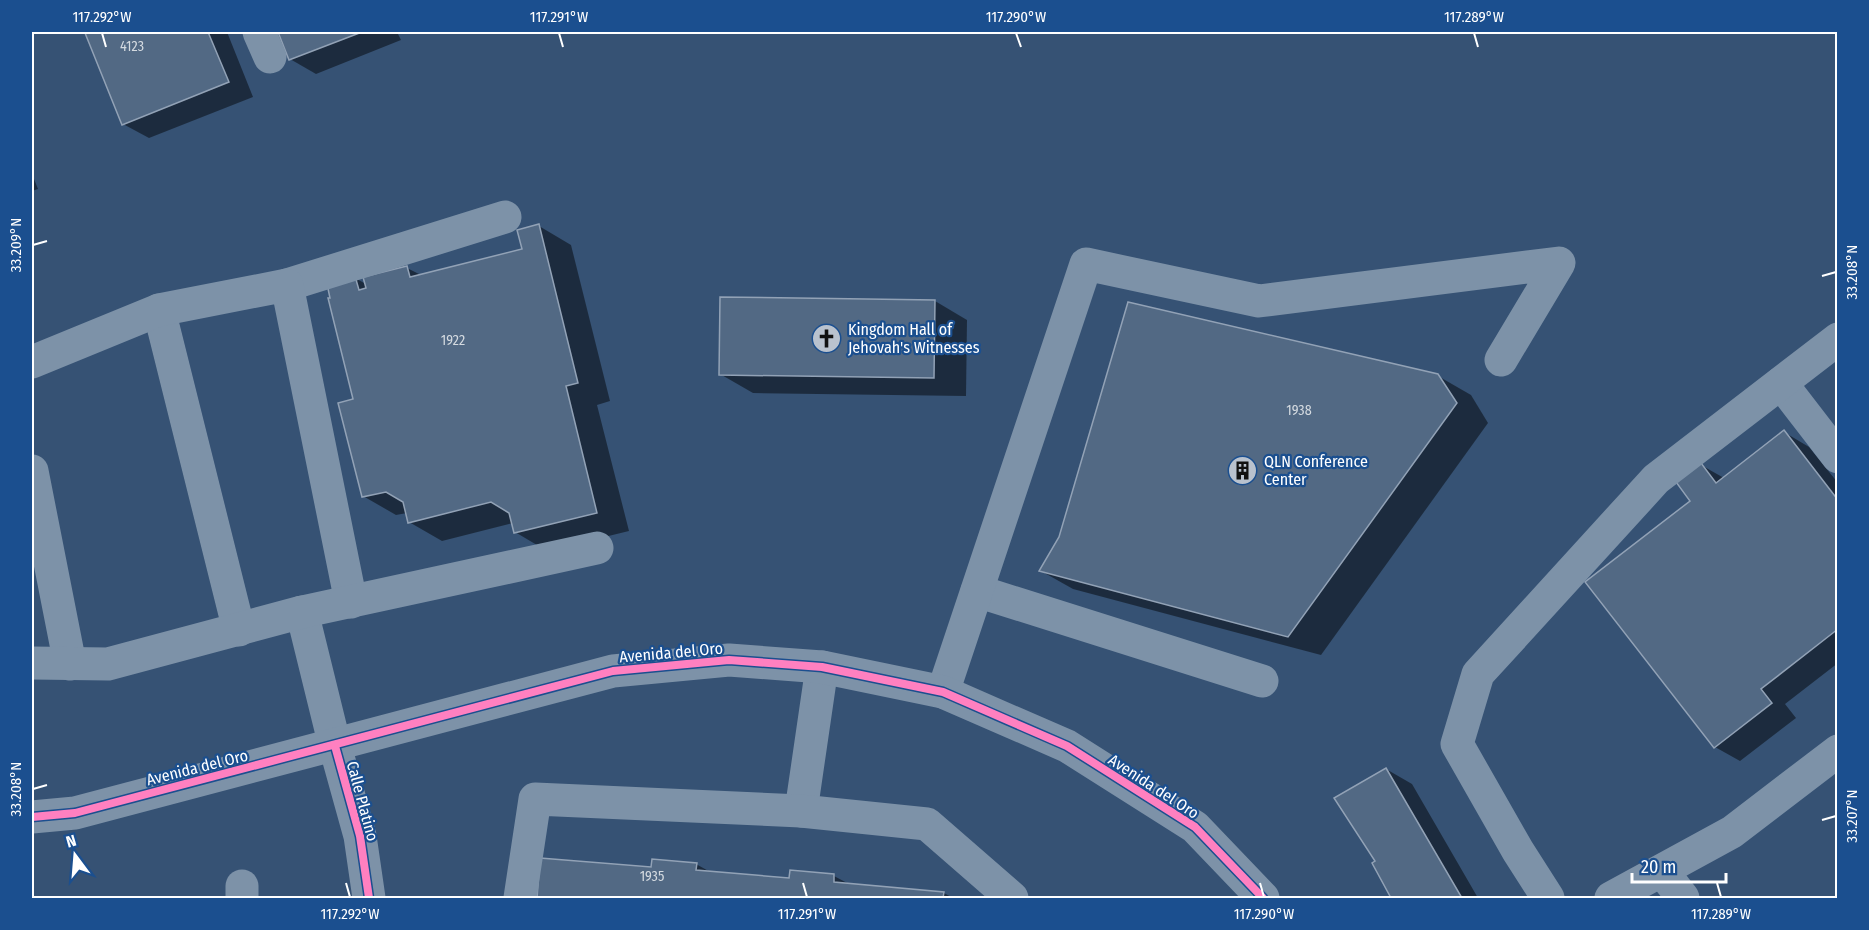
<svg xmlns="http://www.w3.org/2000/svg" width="1869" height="930" viewBox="0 0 1869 930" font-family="'Fira Sans Condensed',sans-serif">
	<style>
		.shadow { fill: #0007 }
		.building { fill: #526984; stroke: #92a2b6; stroke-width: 1.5 }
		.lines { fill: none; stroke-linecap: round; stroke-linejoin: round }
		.minor { stroke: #7d92a8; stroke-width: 33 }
		.cycleway-casing { stroke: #1b4f8f; stroke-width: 11 }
		.cycleway { stroke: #ff80c0; stroke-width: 8 }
		.ticks { fill: none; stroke: #fff; stroke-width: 2 }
		.labels { text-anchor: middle; stroke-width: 4.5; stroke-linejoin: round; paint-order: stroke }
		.number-label { font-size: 14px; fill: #d4dae0 }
		.poi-label { font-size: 16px; fill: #fff; stroke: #1b4f8f; text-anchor: start }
		.street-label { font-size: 16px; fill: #fff; stroke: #1b4f8f }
		.neatline { fill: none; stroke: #fff; stroke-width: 2 }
		.ticks-label { font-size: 15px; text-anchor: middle; fill: #fff }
	</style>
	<rect width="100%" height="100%" fill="#365274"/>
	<g class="shadow">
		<polygon points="92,32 227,32 253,97 149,138 123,124 87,33"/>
		<polygon points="280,32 397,32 401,40 316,74 290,59"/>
		<polygon points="32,174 38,189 32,191"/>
		<polygon points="539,226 571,245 610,401 597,405 629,531 547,551 515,532 513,523 442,541 409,522 407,513 396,515 363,496 354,400 355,278 366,284 407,268 421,275 523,250"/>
		<polygon points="935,301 967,320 966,396 753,393 720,374"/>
		<polygon points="1438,376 1471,395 1488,423 1321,655 1073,589 1041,571 1060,538"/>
		<polygon points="1784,432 1809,447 1838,483 1838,663 1785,704 1796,718 1740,761 1715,747 1692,501 1701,465 1724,478"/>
		<polygon points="1386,769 1412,784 1478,898 1394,898 1374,864 1377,862"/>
		<polygon points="542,860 653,869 696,864 712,873 791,880 834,876 851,885 944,893 953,898 538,898"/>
	</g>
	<g class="building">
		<polygon points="88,32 208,32 229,82 122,125 85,33"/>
		<polygon points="278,32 362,32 289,60"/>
		<polygon points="539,224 578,383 566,386 597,513 514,533 509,513 491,502 408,523 403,502 386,492 362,497 338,403 353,399 328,298 330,298 327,284 355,276 359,290 366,288 363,277 407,266 410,277 522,249 517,230"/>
		<polygon points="720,297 935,300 934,378 719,375"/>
		<polygon points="1128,302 1438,374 1457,403 1288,637 1039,571 1059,537"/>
		<polygon points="1784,430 1838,500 1838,629 1761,689 1772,703 1714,748 1585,582 1690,501 1676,482 1701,463 1716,483"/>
		<polygon points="1386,768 1462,898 1391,898 1372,863 1375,861 1334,798"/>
		<polygon points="540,858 651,867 652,859 697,863 696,870 789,878 790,870 834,874 834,882 944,892 943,898 537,898"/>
	</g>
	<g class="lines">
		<g class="minor">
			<polyline points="259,32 270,57"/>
			<polyline points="287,285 505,217"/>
			<polyline points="159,310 239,630"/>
			<polyline points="32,362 159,310 287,285 351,602"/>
			<polyline points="1781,383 1838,457"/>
			<polyline points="32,471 70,664"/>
			<polyline points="977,591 1262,681"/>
			<polyline points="302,612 335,746 360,836 369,898"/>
			<polyline points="32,663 108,664 302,612 597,548"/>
			<polyline points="943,692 1086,264 1259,301 1559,263 1501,360"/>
			<polyline points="801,811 822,667"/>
			<polyline points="32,817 75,813 613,671 729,660 822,667 943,692 1067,746 1195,827 1263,898"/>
			<polyline points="1662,871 1683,898"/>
			<polyline points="242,886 242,898"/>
			<polyline points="520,898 535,799 801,811 927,824 1012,898"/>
			<polyline points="1548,898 1518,851 1457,744 1478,674 1656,479 1838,339"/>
			<polyline points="1611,898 1732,832 1838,751"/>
		</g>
		<defs>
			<g id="cycleway">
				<polyline points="335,746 360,836 369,898"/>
				<polyline points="32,817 75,813 613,671 729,660 822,667 943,692 1067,746 1195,827 1263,898"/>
			</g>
		</defs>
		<use href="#cycleway" class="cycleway-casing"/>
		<use href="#cycleway" class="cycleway"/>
	</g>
	<path class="ticks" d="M102,33L106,47M559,33L563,47M1016,33L1021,47M1474,33L1478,47M33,245L47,241M1822,276L1836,272M33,789L47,785M1822,820L1836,816M346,883L350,897M803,883L807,897M1260,883L1264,897M1717,883L1721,897"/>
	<defs>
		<symbol id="church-disc" viewBox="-11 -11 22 22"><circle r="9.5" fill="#b9c2ce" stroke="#1b4f8f"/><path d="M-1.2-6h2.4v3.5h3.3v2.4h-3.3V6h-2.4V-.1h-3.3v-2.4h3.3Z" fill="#111"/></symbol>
		<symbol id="building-disc" viewBox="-11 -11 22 22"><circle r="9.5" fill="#b9c2ce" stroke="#1b4f8f"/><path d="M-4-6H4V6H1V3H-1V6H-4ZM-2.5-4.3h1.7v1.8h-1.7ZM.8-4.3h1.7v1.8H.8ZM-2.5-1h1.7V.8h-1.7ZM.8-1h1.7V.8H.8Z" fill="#111"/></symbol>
	</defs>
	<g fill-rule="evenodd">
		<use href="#church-disc" x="810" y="322" width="33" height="33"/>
		<use href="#building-disc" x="1226" y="454" width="33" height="33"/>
	</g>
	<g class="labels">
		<g class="number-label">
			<text x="132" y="51">4123</text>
			<text x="453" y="345">1922</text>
			<text x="1299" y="415">1938</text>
			<text x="652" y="881">1935</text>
		</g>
		<g class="poi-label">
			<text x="848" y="335">Kingdom Hall of<tspan x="848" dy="18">Jehovah's Witnesses</tspan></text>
			<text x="1264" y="467">QLN Conference<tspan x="1264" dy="18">Center</tspan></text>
		</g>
		<g class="street-label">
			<text transform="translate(671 652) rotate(-5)" y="6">Avenida del Oro</text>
			<text transform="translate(197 767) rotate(-14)" y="6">Avenida del Oro</text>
			<text transform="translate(1154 786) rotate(33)" y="6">Avenida del Oro</text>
			<text transform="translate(363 801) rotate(75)" y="6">Calle Platino</text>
		</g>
	</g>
	<rect width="1869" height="930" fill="none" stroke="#1b4f8f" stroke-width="66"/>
	<g transform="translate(75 855) rotate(344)" stroke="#1b4f8f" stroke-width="4.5" paint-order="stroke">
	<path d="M0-4.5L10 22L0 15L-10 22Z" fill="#ffffff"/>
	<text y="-9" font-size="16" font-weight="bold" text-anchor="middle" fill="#ffffff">N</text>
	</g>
	<path d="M1632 873v9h94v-9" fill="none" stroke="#ffffff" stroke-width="3"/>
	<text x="1641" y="873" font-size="18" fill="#ffffff" stroke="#1b4f8f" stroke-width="4.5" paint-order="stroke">20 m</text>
	<rect x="33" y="33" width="1803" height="864" class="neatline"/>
	<g class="ticks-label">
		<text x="102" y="22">117.292°W</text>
		<text x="559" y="22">117.291°W</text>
		<text x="1016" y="22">117.290°W</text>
		<text x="1474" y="22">117.289°W</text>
		<text transform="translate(16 245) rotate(-90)" y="5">33.209°N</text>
		<text transform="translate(1852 272) rotate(-90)" y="5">33.208°N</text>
		<text transform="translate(16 789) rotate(-90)" y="5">33.208°N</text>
		<text transform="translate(1852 816) rotate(-90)" y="5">33.207°N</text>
		<text x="350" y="919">117.292°W</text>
		<text x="807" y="919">117.291°W</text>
		<text x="1264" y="919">117.290°W</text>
		<text x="1721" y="919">117.289°W</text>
	</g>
</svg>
